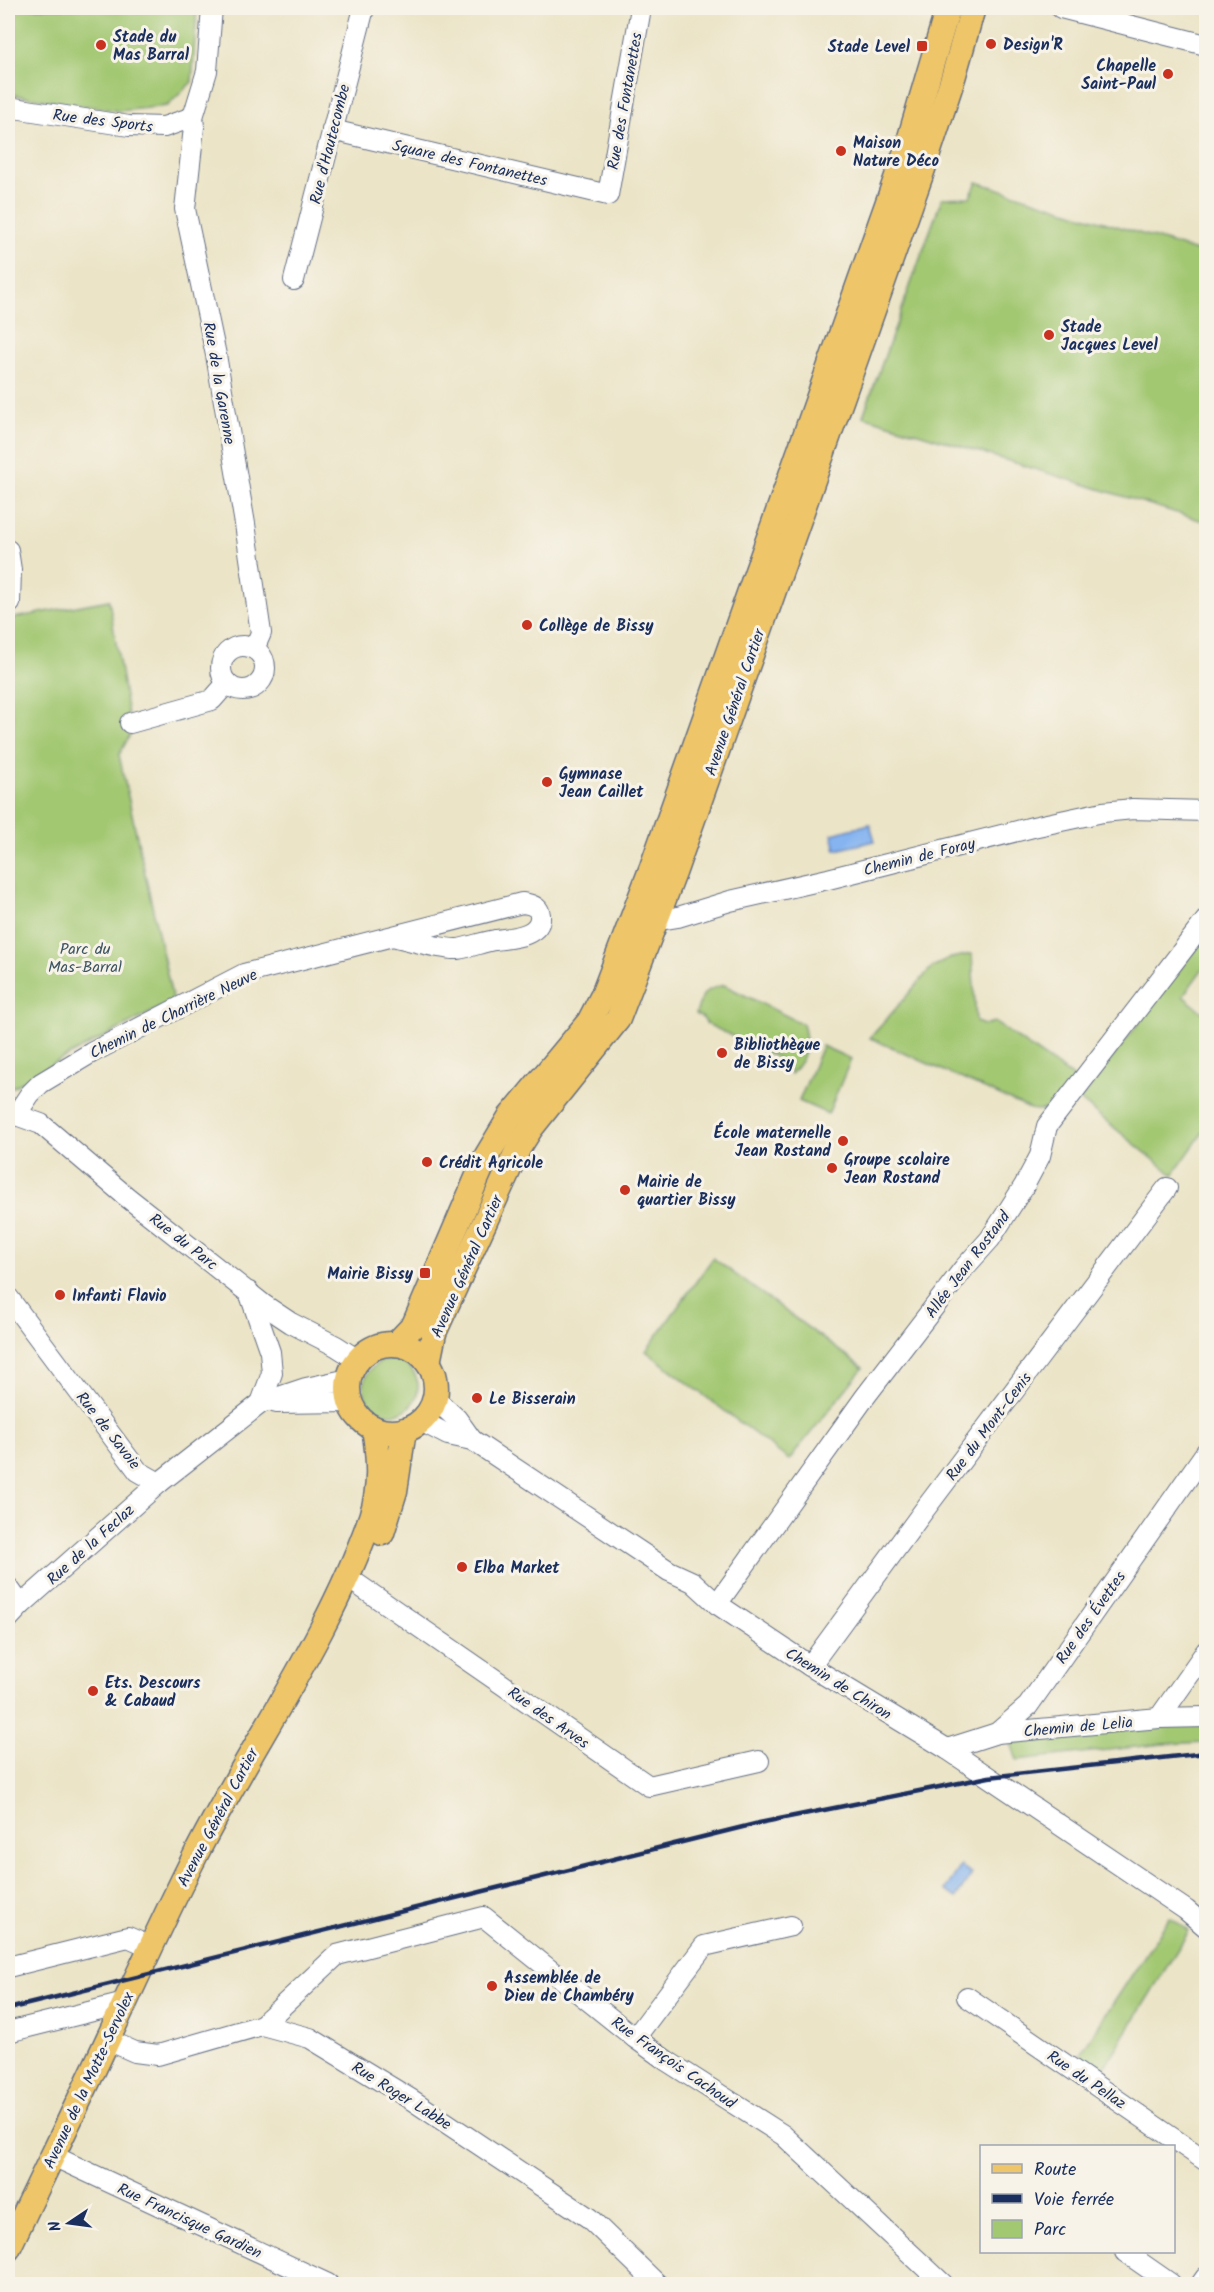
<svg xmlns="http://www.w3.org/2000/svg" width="1214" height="2292" viewBox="0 0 1214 2292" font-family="Kalam,sans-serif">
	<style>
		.green { fill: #a3c872; stroke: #5f7c68; stroke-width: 1.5 }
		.water { fill: #85b4f0; stroke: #5072a7; stroke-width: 1.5 }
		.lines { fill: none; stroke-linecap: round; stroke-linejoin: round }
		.minor-casing { stroke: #646e83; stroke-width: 22 }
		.major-casing { stroke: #646e83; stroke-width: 27 }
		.minor { stroke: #fff; stroke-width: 20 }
		.major { stroke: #eec569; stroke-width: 24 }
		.rail { stroke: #1b2f5e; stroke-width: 4.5 }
		.poi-dot { fill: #c8321e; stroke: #f7f3e8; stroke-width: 2 }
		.labels { text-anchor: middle; stroke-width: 6; stroke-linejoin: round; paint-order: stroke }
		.poi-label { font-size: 16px; font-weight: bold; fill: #1b2f5e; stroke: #f7f3e8; text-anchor: start }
		.street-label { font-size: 16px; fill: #1b2f5e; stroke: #f7f3e8 }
		.park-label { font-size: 16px; fill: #3d5563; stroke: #f7f3e8 }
	</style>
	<rect width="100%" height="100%" fill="#f7f3e8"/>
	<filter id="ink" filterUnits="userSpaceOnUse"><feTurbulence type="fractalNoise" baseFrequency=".0167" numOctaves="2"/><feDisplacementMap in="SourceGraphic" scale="12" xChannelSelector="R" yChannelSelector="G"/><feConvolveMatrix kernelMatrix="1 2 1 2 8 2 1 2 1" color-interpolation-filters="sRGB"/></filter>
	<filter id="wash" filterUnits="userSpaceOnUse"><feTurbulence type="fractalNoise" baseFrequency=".008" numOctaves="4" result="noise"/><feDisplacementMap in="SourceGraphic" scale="24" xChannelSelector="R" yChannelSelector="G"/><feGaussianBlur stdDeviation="1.35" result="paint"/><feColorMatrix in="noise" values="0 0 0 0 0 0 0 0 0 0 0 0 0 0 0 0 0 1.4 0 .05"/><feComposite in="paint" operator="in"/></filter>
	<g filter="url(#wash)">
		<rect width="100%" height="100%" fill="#ebe4c7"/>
		<g class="green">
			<polygon points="8,8 197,8 192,82 167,106 119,111 8,94"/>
			<polygon points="977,182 1206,254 1206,522 863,416 942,198 970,197"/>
			<polygon points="109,600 131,733 119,755 173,1001 58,1061 8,1090 8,619"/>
			<polygon points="1206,935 1206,964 1183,996 1206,1015 1206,1128 1173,1175 1080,1100"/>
			<path d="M972,954L976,1022L984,1025L994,1022L1077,1080C1064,1096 1053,1115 1030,1109L870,1038L932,967L951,958Z"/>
			<path d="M724,985L803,1024C809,1046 807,1057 791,1074L786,1062L707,1024L703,1018L696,1014C702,993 703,990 724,985Z"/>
			<polygon points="822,1046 851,1059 828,1114 799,1101"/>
			<polygon points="713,1258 863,1368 789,1460 646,1351"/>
			<circle cx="391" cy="1387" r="27"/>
			<polygon points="1206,1723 1206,1742 1163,1744 1017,1760 1011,1743 1160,1725"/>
			<polygon points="1170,1917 1189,1931 1103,2070 1080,2054"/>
		</g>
		<g class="water">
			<polygon points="870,824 875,841 836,850 832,834"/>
			<polygon points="961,1866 972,1874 956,1898 945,1890"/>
		</g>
	</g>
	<g filter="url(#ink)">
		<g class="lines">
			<defs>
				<g id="minor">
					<polyline points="212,8 207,71 193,117 194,127 185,209 216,355 245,524 261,633 254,649"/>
					<polyline points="1061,8 1206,45"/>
					<polyline points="8,107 129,126 164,127 193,117"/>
					<polyline points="332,130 608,195 641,8"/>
					<polyline points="294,280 364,8"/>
					<polyline points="8,550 11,570 10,603 8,604"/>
					<circle cx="243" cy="668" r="22"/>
					<polyline points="130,723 212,700 227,683"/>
					<polyline points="645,910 666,919 678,917 730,901 828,879 1033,827 1103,812 1133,809 1206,811"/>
					<polyline points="16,1115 41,1124 127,1197 264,1305 291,1323 336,1346 358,1360"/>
					<path d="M8,1116L16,1115L30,1094L41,1083L91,1053L244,974L522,903C530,904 539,906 540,915C542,937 509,938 495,940C483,942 470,947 458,949C443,950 409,940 393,936"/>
					<polyline points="249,1292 270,1352 272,1373 261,1403"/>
					<polyline points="8,1297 138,1471 159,1483"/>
					<polyline points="435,1399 457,1419 472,1440 669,1571 693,1582 717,1604 810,1666 947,1749 1186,1910 1206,1927"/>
					<polyline points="276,1403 351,1402"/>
					<polyline points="421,1421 448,1435 472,1440"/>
					<polyline points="357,1584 649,1786 759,1761"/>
					<polyline points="8,1587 21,1605"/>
					<polyline points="717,1604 865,1397 964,1268 990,1239 1024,1186 1040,1156 1047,1126 1206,920"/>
					<polyline points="8,1619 21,1605 159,1483 261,1403 306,1388 349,1379"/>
					<polyline points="810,1666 925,1509 1167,1188"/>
					<polyline points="1159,1718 1206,1651"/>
					<polyline points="997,1733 1159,1718 1206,1717"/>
					<polyline points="947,1749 997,1733 1028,1706 1206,1452"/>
					<polyline points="8,1967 128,1937 151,1947"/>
					<polyline points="967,1997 1206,2161"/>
					<polyline points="262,2025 337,1955 484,1917 635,2038 667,2061 783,2135 943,2284"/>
					<polyline points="8,2032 125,2003"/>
					<polyline points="635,2038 704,1946 791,1926"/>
					<polyline points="108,2040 135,2052 158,2055 262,2025 310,2038 412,2100 589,2218 657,2284"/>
					<polyline points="53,2156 328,2284"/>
					<polyline points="1125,2252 1171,2284"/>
					<polyline points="1201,2284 1206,2277"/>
				</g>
				<g id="major">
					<polyline points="396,1344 414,1325 486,1157 510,1117 589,1022 603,995 652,867 906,151 948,8"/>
					<circle cx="392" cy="1388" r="44"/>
					<polyline points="428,1363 434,1333 519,1147 531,1128 618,1019 674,873 923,169 953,78 973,8"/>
					<polyline points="382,1533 395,1491 404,1430"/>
					<path d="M8,2249C41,2179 75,2110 108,2039C137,1977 165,1915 196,1854C253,1742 329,1637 371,1517C381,1488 379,1458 374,1428"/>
				</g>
			</defs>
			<use href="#minor" class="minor-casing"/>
			<use href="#major" class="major-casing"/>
			<use href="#minor" class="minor"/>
			<use href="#major" class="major"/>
			<polyline class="rail" points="8,2009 759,1823 989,1777 1206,1753"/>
		</g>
	</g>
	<g class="poi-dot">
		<circle cx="991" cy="44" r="6"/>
		<circle cx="101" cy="45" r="6"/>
		<rect x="916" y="40" width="12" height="12" rx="3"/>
		<circle cx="1168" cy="74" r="6"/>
		<circle cx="841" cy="151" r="6"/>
		<circle cx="1049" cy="335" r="6"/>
		<circle cx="527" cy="625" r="6"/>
		<circle cx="547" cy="782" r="6"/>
		<circle cx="722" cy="1053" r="6"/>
		<circle cx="843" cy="1141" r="6"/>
		<circle cx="427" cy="1162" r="6"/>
		<circle cx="832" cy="1168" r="6"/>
		<circle cx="625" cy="1190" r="6"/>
		<rect x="419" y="1267" width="12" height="12" rx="3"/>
		<circle cx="60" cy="1295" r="6"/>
		<circle cx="477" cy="1398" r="6"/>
		<circle cx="462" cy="1567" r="6"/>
		<circle cx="93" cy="1691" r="6"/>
		<circle cx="492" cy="1986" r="6"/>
	</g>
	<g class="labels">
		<g class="poi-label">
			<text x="113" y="42">Stade du<tspan x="113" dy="18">Mas Barral</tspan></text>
			<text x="1003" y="50">Design'R</text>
			<text x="910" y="52" text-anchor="end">Stade Level</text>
			<text x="1156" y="71" text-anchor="end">Chapelle<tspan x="1156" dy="18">Saint-Paul</tspan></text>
			<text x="853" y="148">Maison<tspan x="853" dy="18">Nature Déco</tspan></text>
			<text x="1061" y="332">Stade<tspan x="1061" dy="18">Jacques Level</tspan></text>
			<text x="539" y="631">Collège de Bissy</text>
			<text x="559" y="779">Gymnase<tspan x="559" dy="18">Jean Caillet</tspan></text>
			<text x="734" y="1050">Bibliothèque<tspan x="734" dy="18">de Bissy</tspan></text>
			<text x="831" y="1138" text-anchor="end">École maternelle<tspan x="831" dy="18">Jean Rostand</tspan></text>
			<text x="844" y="1165">Groupe scolaire<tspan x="844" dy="18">Jean Rostand</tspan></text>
			<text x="439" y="1168">Crédit Agricole</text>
			<text x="637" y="1187">Mairie de<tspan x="637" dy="18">quartier Bissy</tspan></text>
			<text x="413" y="1279" text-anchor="end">Mairie Bissy</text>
			<text x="72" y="1301">Infanti Flavio</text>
			<text x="489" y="1404">Le Bisserain</text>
			<text x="474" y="1573">Elba Market</text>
			<text x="105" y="1688">Ets. Descours<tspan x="105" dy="18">&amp; Cabaud</tspan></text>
			<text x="504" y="1983">Assemblée de<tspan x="504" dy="18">Dieu de Chambéry</tspan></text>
		</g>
		<g class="street-label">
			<text transform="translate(624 101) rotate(-80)" y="6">Rue des Fontanettes</text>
			<text transform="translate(103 120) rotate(7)" y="6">Rue des Sports</text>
			<text transform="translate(329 144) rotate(-76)" y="6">Rue d'Hautecombe</text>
			<text transform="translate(470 162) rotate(13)" y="6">Square des Fontanettes</text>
			<text transform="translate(220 383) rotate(80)" y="6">Rue de la Garenne</text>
			<text transform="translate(734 702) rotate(-71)" y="6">Avenue Général Cartier</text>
			<text transform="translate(919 856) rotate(-14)" y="6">Chemin de Foray</text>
			<text transform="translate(173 1013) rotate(-26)" y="6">Chemin de Charrière Neuve</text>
			<text transform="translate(184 1241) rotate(38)" y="6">Rue du Parc</text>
			<text transform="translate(967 1264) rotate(-53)" y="6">Allée Jean Rostand</text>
			<text transform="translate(466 1266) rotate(-66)" y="6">Avenue Général Cartier</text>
			<text transform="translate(988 1426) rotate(-53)" y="6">Rue du Mont-Cenis</text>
			<text transform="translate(109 1430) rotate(52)" y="6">Rue de Savoie</text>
			<text transform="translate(90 1544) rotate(-42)" y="6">Rue de la Feclaz</text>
			<text transform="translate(1090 1617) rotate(-55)" y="6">Rue des Évettes</text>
			<text transform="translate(839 1683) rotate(32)" y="6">Chemin de Chiron</text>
			<text transform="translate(549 1717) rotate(35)" y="6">Rue des Arves</text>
			<text transform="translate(1078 1726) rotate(-5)" y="6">Chemin de Lelia</text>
			<text transform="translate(217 1817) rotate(-62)" y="6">Avenue Général Cartier</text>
			<text transform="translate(674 2062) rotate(35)" y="6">Rue François Cachoud</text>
			<text transform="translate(1087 2079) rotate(34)" y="6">Rue du Pellaz</text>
			<text transform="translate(88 2080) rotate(-65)" y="6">Avenue de la Motte-Servolex</text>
			<text transform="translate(402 2095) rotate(32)" y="6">Rue Roger Labbe</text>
			<text transform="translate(190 2220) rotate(25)" y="6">Rue Francisque Gardien</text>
		</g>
		<g class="park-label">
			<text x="85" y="954">Parc du<tspan x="85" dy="18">Mas-Barral</tspan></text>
		</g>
	</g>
	<rect width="1214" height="2292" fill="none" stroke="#f7f3e8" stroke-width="30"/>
	<rect x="980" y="2145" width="195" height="108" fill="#f7f3e8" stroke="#9fa5b1" stroke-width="1.5"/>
	<rect x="992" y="2164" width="30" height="9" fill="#eec569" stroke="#9fa5b1" stroke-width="1.5"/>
	<text x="1034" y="2175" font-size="18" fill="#1b2f5e">Route</text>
	<rect x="992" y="2194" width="30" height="9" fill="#1b2f5e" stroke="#9fa5b1" stroke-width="1.5"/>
	<text x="1034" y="2205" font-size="18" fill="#1b2f5e">Voie ferrée</text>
	<rect x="992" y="2220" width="30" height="18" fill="#a3c872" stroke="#9fa5b1" stroke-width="1.5"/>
	<text x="1034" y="2235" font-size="18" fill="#1b2f5e">Parc</text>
	<g transform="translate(69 2223) rotate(257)" stroke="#f7f3e8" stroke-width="4.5" paint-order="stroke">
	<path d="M0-4.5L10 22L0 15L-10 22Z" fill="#1b2f5e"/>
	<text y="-9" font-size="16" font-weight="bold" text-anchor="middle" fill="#1b2f5e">N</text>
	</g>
</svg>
